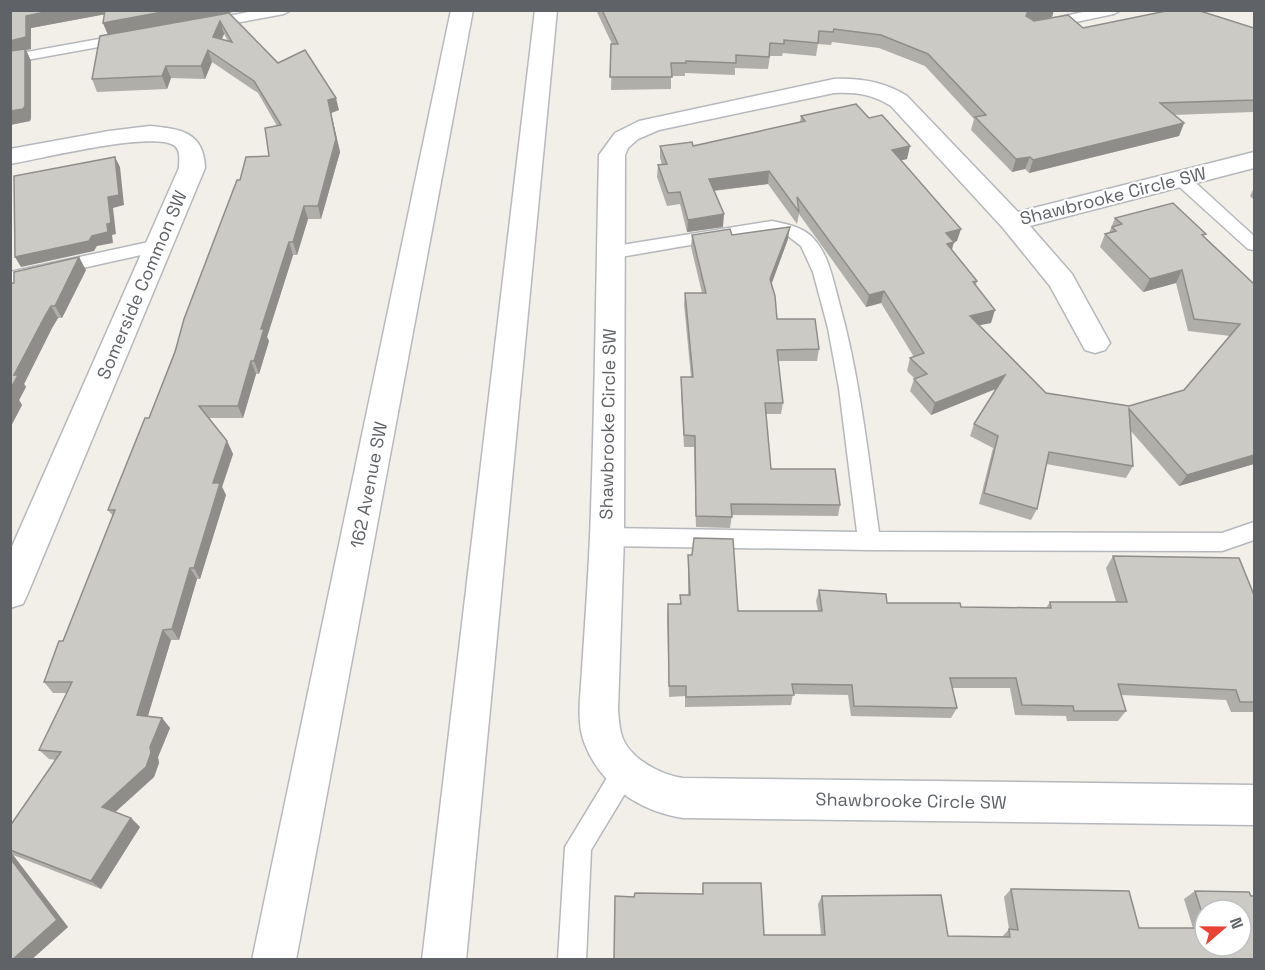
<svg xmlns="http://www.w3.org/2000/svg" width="1265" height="970" viewBox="0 0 1265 970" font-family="'Space Grotesk',sans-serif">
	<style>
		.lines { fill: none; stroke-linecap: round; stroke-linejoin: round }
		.service-casing { stroke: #b5b8bc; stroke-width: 3 }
		.minor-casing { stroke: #b5b8bc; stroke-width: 3 }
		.secondary-casing { stroke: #b6babf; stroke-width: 3 }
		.service { fill: #fff; fill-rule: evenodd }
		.minor { fill: #fff; fill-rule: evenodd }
		.secondary { fill: #fff; fill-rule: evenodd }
		.wall { fill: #afaea9; fill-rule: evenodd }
		.shaded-wall { fill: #8f8d8a }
		.building { fill: #cccac5; stroke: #8f8d8a; stroke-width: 1.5; fill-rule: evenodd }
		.labels { text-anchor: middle; stroke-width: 4.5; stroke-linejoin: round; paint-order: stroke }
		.street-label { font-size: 18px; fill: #5f6368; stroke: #fff }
	</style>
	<rect width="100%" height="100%" fill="#f1efe8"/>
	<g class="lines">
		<defs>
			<g id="service">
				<polygon points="259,10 291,10 284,14 208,28 201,24 208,20"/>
				<polygon points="1092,10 1121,10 1114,14 1047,28 1040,24 1042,21"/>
				<polygon points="127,34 134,38 132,41 10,63 10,55"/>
				<polygon points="1180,173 1186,174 1254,236 1254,250 1248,249 1174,182 1172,178 1174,174"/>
				<path d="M772,221C786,224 803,227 813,238C829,255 833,280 839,302C860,377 868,455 879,532L1222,533L1254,522V540L1222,551L869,550L607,546L599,543L596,537L599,531L607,528L857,532L839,388L828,328L813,272L801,246L788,236L772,231L609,259L603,257L600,253L603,249L609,247Z"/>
				<polygon points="158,240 164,242 167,246 164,250 10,284 10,272"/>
				<polygon points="625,760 634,763 638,772 591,850 586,960 558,960 565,847 616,763"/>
			</g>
			<g id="minor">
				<path d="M834,79C860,78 885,82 907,96L1018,212L1254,152V168L1030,226L1072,274L1110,343L1105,350L1095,353L1085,350L1050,286L1003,228L891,106C872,94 855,92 834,93L659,130L638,139L628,148L625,155L624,537L618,710C619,718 619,726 621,733C627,758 661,775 683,778L1254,785V825L683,818C639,811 600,785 584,742C576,720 581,692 582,669C585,625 588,581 590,537C595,410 596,282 599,155L615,133L639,121Z"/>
				<path d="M150,126C181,129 204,132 205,168L28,593L23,604L10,608V551L179,168C179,161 181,151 175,146C154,130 40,159 10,164V149L109,131Z"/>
			</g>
			<g id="secondary">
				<polygon points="451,10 473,10 296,960 252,960"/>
				<polygon points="535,10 557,10 466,960 422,960"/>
			</g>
		</defs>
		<use href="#service" class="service-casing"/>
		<use href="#minor" class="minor-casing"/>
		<use href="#secondary" class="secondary-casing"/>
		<use href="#service" class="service"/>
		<use href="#minor" class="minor"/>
		<use href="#secondary" class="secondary"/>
	</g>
	<g class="wall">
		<path d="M10,10L233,12L202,18L229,13L278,63L339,110L331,113L340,152L321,219H308L297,255H293L267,337L269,341L259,374H256L243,418H208L227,441L233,454L222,487L226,495L200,579H197L179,640H171L148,716L162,718L170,728L158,757L159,763L154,777L115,812L131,818L140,827L101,889L13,855L68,927L31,960H10V826L56,760L49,759L39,750L67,693H53L44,682L63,641L113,516L108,510L149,418L240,180L269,156L277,126L258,93L212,62L205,79L171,78L167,89L97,92L92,79L108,34L103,23L105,14L31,28V49L26,50L31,61V118L30,121L10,125ZM224,34L228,41L222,39Z"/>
		<polygon points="596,10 1054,10 1052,17 1034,21 1083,28 1254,28 1254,109 1253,112 1174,115 1184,123 1179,136 1029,173 1025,169 1012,172 971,130 974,119 925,66 879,48 832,42 831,45 818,44 816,56 783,53 782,56 770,56 768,69 735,68 735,75 685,73 685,76 671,76 671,89 611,90 612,44"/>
		<polygon points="801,116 869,118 907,159 900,160 957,241 954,242 952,250 977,281 976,285 991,323 979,325 1046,393 1129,406 1184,390 1230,336 1188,331 1176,283 1143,292 1100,247 1105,234 1109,233 1115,218 1205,237 1254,284 1254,464 1179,486 1130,430 1133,466 1126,478 1046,464 1037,509 1031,520 979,504 993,448 970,436 974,424 996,389 931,415 910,391 914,379 915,379 907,371 910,358 914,357 881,303 866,307 799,214 797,224 768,184 714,191 723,227 687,232 680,204 667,206 657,177 658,165 662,165 660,158 660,146 693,146 800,122"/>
		<polygon points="1254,188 1254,200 1250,196"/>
		<polygon points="692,235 732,235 788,239 771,284 777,319 819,349 817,361 778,361 783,403 781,414 766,414 771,469 840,505 838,516 732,515 730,528 696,527 694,447 684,447 681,388 681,377 691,377 684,304 685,293 702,293 691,247"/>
		<polygon points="86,270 62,318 58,318 52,328 24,384 26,387 19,400 22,405 10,428 14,283"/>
		<polygon points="688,555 738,611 818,611 816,601 819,590 887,603 961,607 1046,608 1050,602 1116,602 1106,568 1113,556 1254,595 1254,712 1231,712 1226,700 1121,695 1126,711 1118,721 1067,721 1066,716 1015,715 1010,688 952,688 957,708 951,718 851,716 848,695 793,694 791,705 685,707 685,696 669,697 667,615 668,604 680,604 680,595 688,595"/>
		<path d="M703,883L764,935H821L818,904L822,896L948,936L1002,937L1009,929L1004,897L1011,889L1139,928H1193L1184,899L1195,891L1251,896L1254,960H614L634,897L702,894ZM1205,910L1241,946H1205Z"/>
	</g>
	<g class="shaded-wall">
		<polygon points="54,10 111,10 112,13 31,28 31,49 26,50 31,61 31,118 30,121 10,125 10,41 26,16"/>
		<polygon points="173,10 233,10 233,12 108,35 103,23"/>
		<polygon points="1031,10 1054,10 1052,17 1024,24 1026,16 1028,11"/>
		<polygon points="220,21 224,34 217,49 213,37"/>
		<polygon points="208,50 212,62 205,79 201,66"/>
		<polygon points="166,66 171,78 167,89 162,76"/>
		<polygon points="336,98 339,110 331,113 340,152 321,219 318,206 328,100"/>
		<polygon points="1184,123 1179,136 1029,173 1033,160"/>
		<polygon points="910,146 907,159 889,163 892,150"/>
		<polygon points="115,157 120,167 124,205 113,208 116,234 112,235 113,243 97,246 94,251 21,267 15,257 92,236 107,224 108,197"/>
		<polygon points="1030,157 1025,169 1012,172 1016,159"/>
		<polygon points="769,171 768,184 709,191 709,179"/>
		<polygon points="304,206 308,219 297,255 293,242"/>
		<polygon points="724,214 723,227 687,232 688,220"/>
		<polygon points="790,227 788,239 769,291 770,279"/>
		<polygon points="961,229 957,241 954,242 950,254 947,244 946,233"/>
		<polygon points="289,242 293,255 267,337 269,341 259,374 254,361 261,329"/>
		<polygon points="79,257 86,270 62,318 55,306"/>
		<polygon points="1182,270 1176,283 1143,292 1150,279"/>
		<polygon points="884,291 881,303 866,307 869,295"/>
		<polygon points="51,306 58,318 52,328 24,384 26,387 19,400 22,405 10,428 10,390 14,375 45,316"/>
		<polygon points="995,310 991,323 966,328 970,316"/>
		<polygon points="251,361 256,374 243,418 238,406"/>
		<polygon points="1005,375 1000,387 931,415 935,403"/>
		<polygon points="227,441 233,454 222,487 226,495 200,579 194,568 213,483"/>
		<polygon points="1254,455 1254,464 1179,486 1187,475"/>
		<polygon points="190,568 197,579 179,640 172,629"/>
		<polygon points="163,630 171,640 145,725 137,715"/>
		<polygon points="162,718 170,728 158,757 159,763 154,777 111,816 102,807"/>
		<polygon points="131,818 140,827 101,889 91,881"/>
		<polygon points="10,853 13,855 68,927 31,960 12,960"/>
	</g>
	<g class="building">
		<polygon points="10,10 54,10 26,16 26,37 10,41"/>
		<polygon points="105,10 173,10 103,23"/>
		<polygon points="602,10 1031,10 1028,11 1026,16 1034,21 1068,15 1083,28 1171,10 1197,10 1254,28 1254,100 1160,103 1184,123 1033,160 1030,157 1016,159 975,117 986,115 928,54 881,35 834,29 833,32 819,31 818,43 784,40 784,44 770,43 769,57 736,55 736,63 686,61 686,63 671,63 672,77 610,77 611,44 618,44"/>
		<path d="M229,13L278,63L305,50L336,98L328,100L336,139L318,206H304L293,242H289L261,329H264L254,361H251L238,406H199L227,441L213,483H220L194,568H190L172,629L163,630L137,715L162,718L150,747L151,753L146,767L102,807L131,818L91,881L10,850V826L61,752L39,750L72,682H44L59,641H63L115,510H108L145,418H149L175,352L184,319L237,180H240L246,157L269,156L265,128L281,125L254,81L208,50L201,66H166L162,76L92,79L100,36ZM220,21L232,42L213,37Z"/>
		<polygon points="25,49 25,106 23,109 10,111 10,51"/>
		<polygon points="856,104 869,118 882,115 910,146 892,150 961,229 946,233 954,242 947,244 977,281 973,282 995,310 970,316 1046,393 1129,406 1184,390 1240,324 1194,319 1182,270 1150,279 1105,234 1116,231 1112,227 1122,224 1115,218 1173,203 1206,234 1202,235 1254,284 1254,455 1187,475 1129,409 1133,466 1049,452 1037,509 984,493 998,436 974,424 1005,375 935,403 914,379 927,374 910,358 924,353 884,291 869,295 797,197 799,212 769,171 709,179 724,214 688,220 680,192 668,193 658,165 667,164 660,146 692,142 693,146 805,121 801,116"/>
		<polygon points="115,157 119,195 108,197 111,223 107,224 108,232 92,236 89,241 15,257 14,176"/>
		<polygon points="790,227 770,279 775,296 777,319 815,319 819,349 777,350 783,403 765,403 771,469 835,469 840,505 731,504 732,517 696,516 695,436 684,435 681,377 693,377 685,293 706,293 692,235 730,229 732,235"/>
		<polygon points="79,257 55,306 51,306 45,316 14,375 18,375 10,390 10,283 14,283 14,272"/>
		<polygon points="694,538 733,539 738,611 822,611 819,590 886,594 887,603 960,603 961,607 1051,608 1050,602 1127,602 1113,556 1239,558 1254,595 1254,702 1240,702 1236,690 1118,684 1126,711 1074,711 1073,706 1022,705 1016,678 950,678 957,708 854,706 852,685 792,684 794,695 686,697 686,686 669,686 668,604 681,604 680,595 690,595 688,555 692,555"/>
		<polygon points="10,858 57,920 12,960 10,960"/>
		<polygon points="703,883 761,883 764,935 825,935 822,896 941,895 948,936 1010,937 1009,929 1018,930 1011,889 1129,891 1139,928 1205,928 1205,946 1241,946 1241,910 1205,910 1205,923 1195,891 1249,892 1251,896 1254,896 1254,960 614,960 615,896 634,897 635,893 703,894"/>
	</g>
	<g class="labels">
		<g class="street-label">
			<text transform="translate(1113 196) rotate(-14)" y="6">Shawbrooke Circle SW</text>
			<text transform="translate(142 285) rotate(-67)" y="6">Somerside Common SW</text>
			<text transform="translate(608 424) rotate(-89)" y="6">Shawbrooke Circle SW</text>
			<text transform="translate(369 485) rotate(-79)" y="6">162 Avenue SW</text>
			<text transform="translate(911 801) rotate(1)" y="6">Shawbrooke Circle SW</text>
		</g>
	</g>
	<rect width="1265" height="970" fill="none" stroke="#5f6368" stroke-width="24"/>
	<g transform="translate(1223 928) rotate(70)"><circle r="28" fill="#ffffff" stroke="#bfc1c3" stroke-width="1.5"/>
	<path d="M0-4.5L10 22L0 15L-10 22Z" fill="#ea4335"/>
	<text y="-9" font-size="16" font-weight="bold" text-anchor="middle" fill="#5f6368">N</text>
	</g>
</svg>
